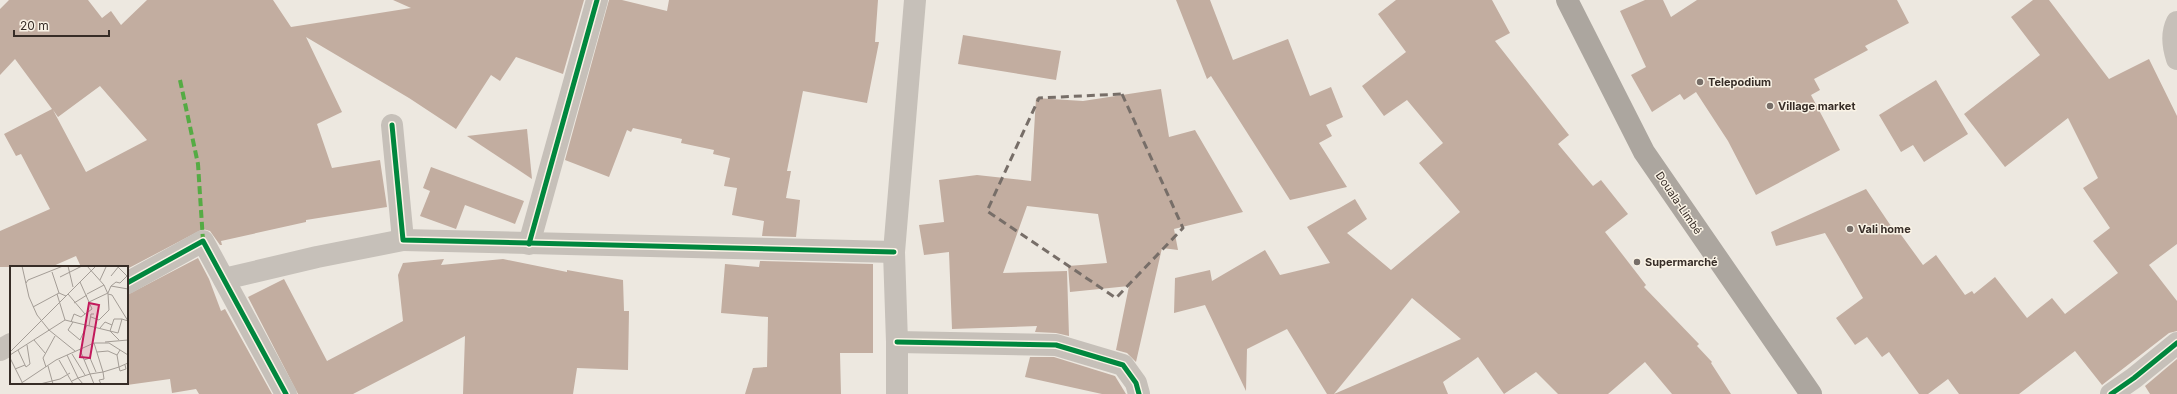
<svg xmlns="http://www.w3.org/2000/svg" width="2177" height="394" viewBox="0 0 2177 394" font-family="Inter,sans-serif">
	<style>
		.building { fill: #c2ada0; fill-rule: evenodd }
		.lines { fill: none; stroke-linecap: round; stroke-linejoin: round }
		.minor { stroke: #c6c0b9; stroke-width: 22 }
		.highway { stroke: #aca69f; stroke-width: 22 }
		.quiet { stroke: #55ab44; stroke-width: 4; stroke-dasharray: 8 4; stroke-linecap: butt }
		.cycleway-casing { stroke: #faf3e6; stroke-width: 8 }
		.cycleway { stroke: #00873e; stroke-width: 5 }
		.marked { fill: none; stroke: #776e68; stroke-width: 3; stroke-dasharray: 8 5; stroke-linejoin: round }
		.poi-dot { fill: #776e68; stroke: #faf3e6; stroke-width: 1.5 }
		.labels { text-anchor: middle; stroke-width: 3; stroke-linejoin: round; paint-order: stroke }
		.poi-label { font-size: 11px; font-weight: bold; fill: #372d27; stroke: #faf3e6; text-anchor: start }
		.street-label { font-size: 11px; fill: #372d27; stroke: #faf3e6 }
		.inset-road { fill: none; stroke: #a49d96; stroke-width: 1 }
		.view { fill: #c2185b; fill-opacity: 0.15; stroke: #c2185b; stroke-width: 2 }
		.inset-edge { fill: none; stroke: #372d27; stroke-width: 2 }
	</style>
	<rect width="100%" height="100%" fill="#ede8e0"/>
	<g class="building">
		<path d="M9,0H88L102,18L111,11L121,25L147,0H273L291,27L411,8L393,0H584L563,74L516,57L500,81L491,75L456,129L409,98L306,37L342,112L317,124L332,168L380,160L387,207L306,220V222L221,241L222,245H220L210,231L203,229L127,269V267H81L76,256L51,267H0V231L50,209L21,154L16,156L4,134L52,109L15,59L0,75V9ZM100,86L147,140L86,172L53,110L58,117Z"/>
		<polygon points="609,0 622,0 667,11 669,0 878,0 875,42 879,42 867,103 803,91 787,171 791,171 786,198 800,200 796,237 762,236 764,221 732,215 737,188 724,186 730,158 713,154 714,150 681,143 682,139 633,128 631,132 627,130 609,177 565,160"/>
		<polygon points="1176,0 1210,0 1233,60 1288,39 1310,96 1331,87 1343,117 1326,125 1332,136 1319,143 1347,187 1290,200 1211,76 1207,79"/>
		<polygon points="1396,0 1492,0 1510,33 1495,41 1569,135 1558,144 1593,186 1601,180 1628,214 1605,232 1646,285 1644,287 1699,344 1697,346 1712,362 1711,363 1731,394 1672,394 1645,362 1608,394 1558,394 1536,372 1504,394 1478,357 1443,382 1448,394 1334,394 1461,339 1412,298 1334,394 1327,394 1287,329 1247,349 1246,391 1205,305 1174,313 1175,278 1210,270 1212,281 1265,250 1280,275 1330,263 1307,227 1355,199 1367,219 1347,233 1391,270 1460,212 1419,163 1443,143 1407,100 1384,116 1362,86 1406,52 1378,14"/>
		<polygon points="1645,0 1663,0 1671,17 1697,0 1897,0 1909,23 1865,46 1868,50 1814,79 1820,90 1811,95 1840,150 1756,195 1728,141 1696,92 1684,100 1680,94 1652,112 1631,75 1646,67 1620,11"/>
		<polygon points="2033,0 2049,0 2109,79 2149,59 2177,116 2177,244 2149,265 2177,301 2177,331 2169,333 2102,385 2075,351 2019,394 1959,394 1948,379 1928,394 1919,394 1889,352 1882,357 1867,337 1855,345 1836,318 1863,298 1825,233 1776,246 1771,232 1866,189 1895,232 1899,232 1923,265 1936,255 1965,295 1972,291 1974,294 1995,277 2027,318 2052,298 2065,314 2118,273 2093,241 2110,228 2083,188 2098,178 2068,118 2005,167 1964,114 2040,55 2011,17"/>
		<polygon points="963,35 1061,51 1056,80 958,64"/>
		<polygon points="1936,80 1968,134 1924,162 1913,145 1901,152 1879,115"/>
		<polygon points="1161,89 1169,137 1195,130 1243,212 1174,229 1178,250 1162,248 1136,362 1127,353 1116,350 1129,286 1070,292 1068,266 1107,263 1098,214 1027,206 1003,273 1067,271 1069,336 1056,333 1035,332 1037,326 952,329 949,252 924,255 919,225 944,222 939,180 977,175 1031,181 1036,98 1083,101"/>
		<polygon points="527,129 532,179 467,136"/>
		<polygon points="431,167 524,201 515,224 465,205 456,229 420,216 430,191 423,188"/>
		<polygon points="198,258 209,279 221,311 225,309 272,394 199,394 196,389 172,393 170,379 127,385 127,295"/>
		<polygon points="444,259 441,265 503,259 567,272 567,270 623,280 624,311 629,311 628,370 577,368 573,394 463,394 465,336 353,394 298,394 248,297 284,279 327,361 403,321 398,275 403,263"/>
		<polygon points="760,261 873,264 873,353 840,353 841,394 745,394 753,368 767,367 768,317 721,313 725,264 759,267"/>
		<polygon points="1030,357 1054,357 1115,376 1126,394 1102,394 1025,377"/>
		<polygon points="2177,359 2177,394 2150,394 2145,386"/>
	</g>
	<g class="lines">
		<g class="minor">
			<path d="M2177,22C2171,34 2173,47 2177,59"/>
			<polyline points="392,125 403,240 894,252"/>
			<polyline points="529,244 597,0"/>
			<polyline points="224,279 317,257 403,240"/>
			<polyline points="127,283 203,241 286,394"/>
			<polyline points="897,342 1056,345 1123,365 1136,383 1139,394"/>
			<polyline points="0,350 11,344"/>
			<polyline points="897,394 897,342 894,252 915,0"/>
			<polyline points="2111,394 2134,378 2177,343"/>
		</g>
		<polyline class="highway" points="1567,0 1644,152 1811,394"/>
		<polyline class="quiet" points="180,80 198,164 203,241"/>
		<defs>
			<g id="cycleway">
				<polyline points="392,125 403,240 894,252"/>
				<polyline points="529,244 597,0"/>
				<polyline points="127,283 203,241 286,394"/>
				<polyline points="897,342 1056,345 1123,365 1136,383 1139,394"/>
				<polyline points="2111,394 2134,378 2177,343"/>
			</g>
		</defs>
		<use href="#cycleway" class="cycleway-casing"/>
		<use href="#cycleway" class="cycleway"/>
	</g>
	<path class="marked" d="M1122,94L1183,228L1116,298L987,211L1039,98Z"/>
	<g class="poi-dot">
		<circle cx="1700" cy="82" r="4"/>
		<circle cx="1770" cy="106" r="4"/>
		<circle cx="1850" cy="229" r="4"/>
		<circle cx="1637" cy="262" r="4"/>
	</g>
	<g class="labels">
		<g class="poi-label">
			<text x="1708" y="86">Telepodium</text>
			<text x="1778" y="110">Village market</text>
			<text x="1858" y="233">Vali home</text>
			<text x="1645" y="266">Supermarché</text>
		</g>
		<g class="street-label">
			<text transform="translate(1679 203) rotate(56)" y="4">Douala-Limbé</text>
		</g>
	</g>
	<g transform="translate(10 266)">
		<rect width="118" height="118" fill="#ede8e0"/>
		<path class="inset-road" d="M12,0L19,31L27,49L39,64L65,85M58,0L63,21M77,0L94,19L98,28L99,44L89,54L81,51M107,0L118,11M42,6L49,27M101,10L109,0M50,11L72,0M90,14L96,1M70,16L79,36M16,17L18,14L53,0M101,20L106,16L110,17L117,10M47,28L55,54L100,65L109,74M58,28L75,48M77,28L94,19M98,28L102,29L118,55M64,37L77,29M23,41L49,27L56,30M61,56L64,48L71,51L82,43L79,36L98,27L101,20L118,23M63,56L58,64L70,74L77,59M102,59L104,53H112M79,60L81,48H84M90,62L95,56L102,59L100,65L108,67L112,53L118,55M24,74L35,87M95,76L118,74M70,84L80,108L93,106L84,77M0,86L86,0M87,86L98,85L107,89M62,88L75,109M0,89L55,54M57,89L68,112L80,108L84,118M0,92L12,116M49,94L63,118M74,94L80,92L86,106M15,99L16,101L20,98L17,79M115,99L116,103L110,105L109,101L118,97M38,100L43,118M36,101L33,92L45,70M5,103L15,99L8,84M62,115L68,112L73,118M10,118L46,94L84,77H99L118,89M30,118L50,113L60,107M91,118L89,114L94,113L93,106L109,101L107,89L110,84"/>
		<path class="view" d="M79,37L89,39L80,92L70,91Z"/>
		<rect width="118" height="118" class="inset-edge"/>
	</g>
	<path d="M14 30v6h95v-6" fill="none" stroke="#372d27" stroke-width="2"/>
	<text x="20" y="30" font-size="12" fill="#372d27" stroke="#faf3e6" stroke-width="3" paint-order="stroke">20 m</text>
</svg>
